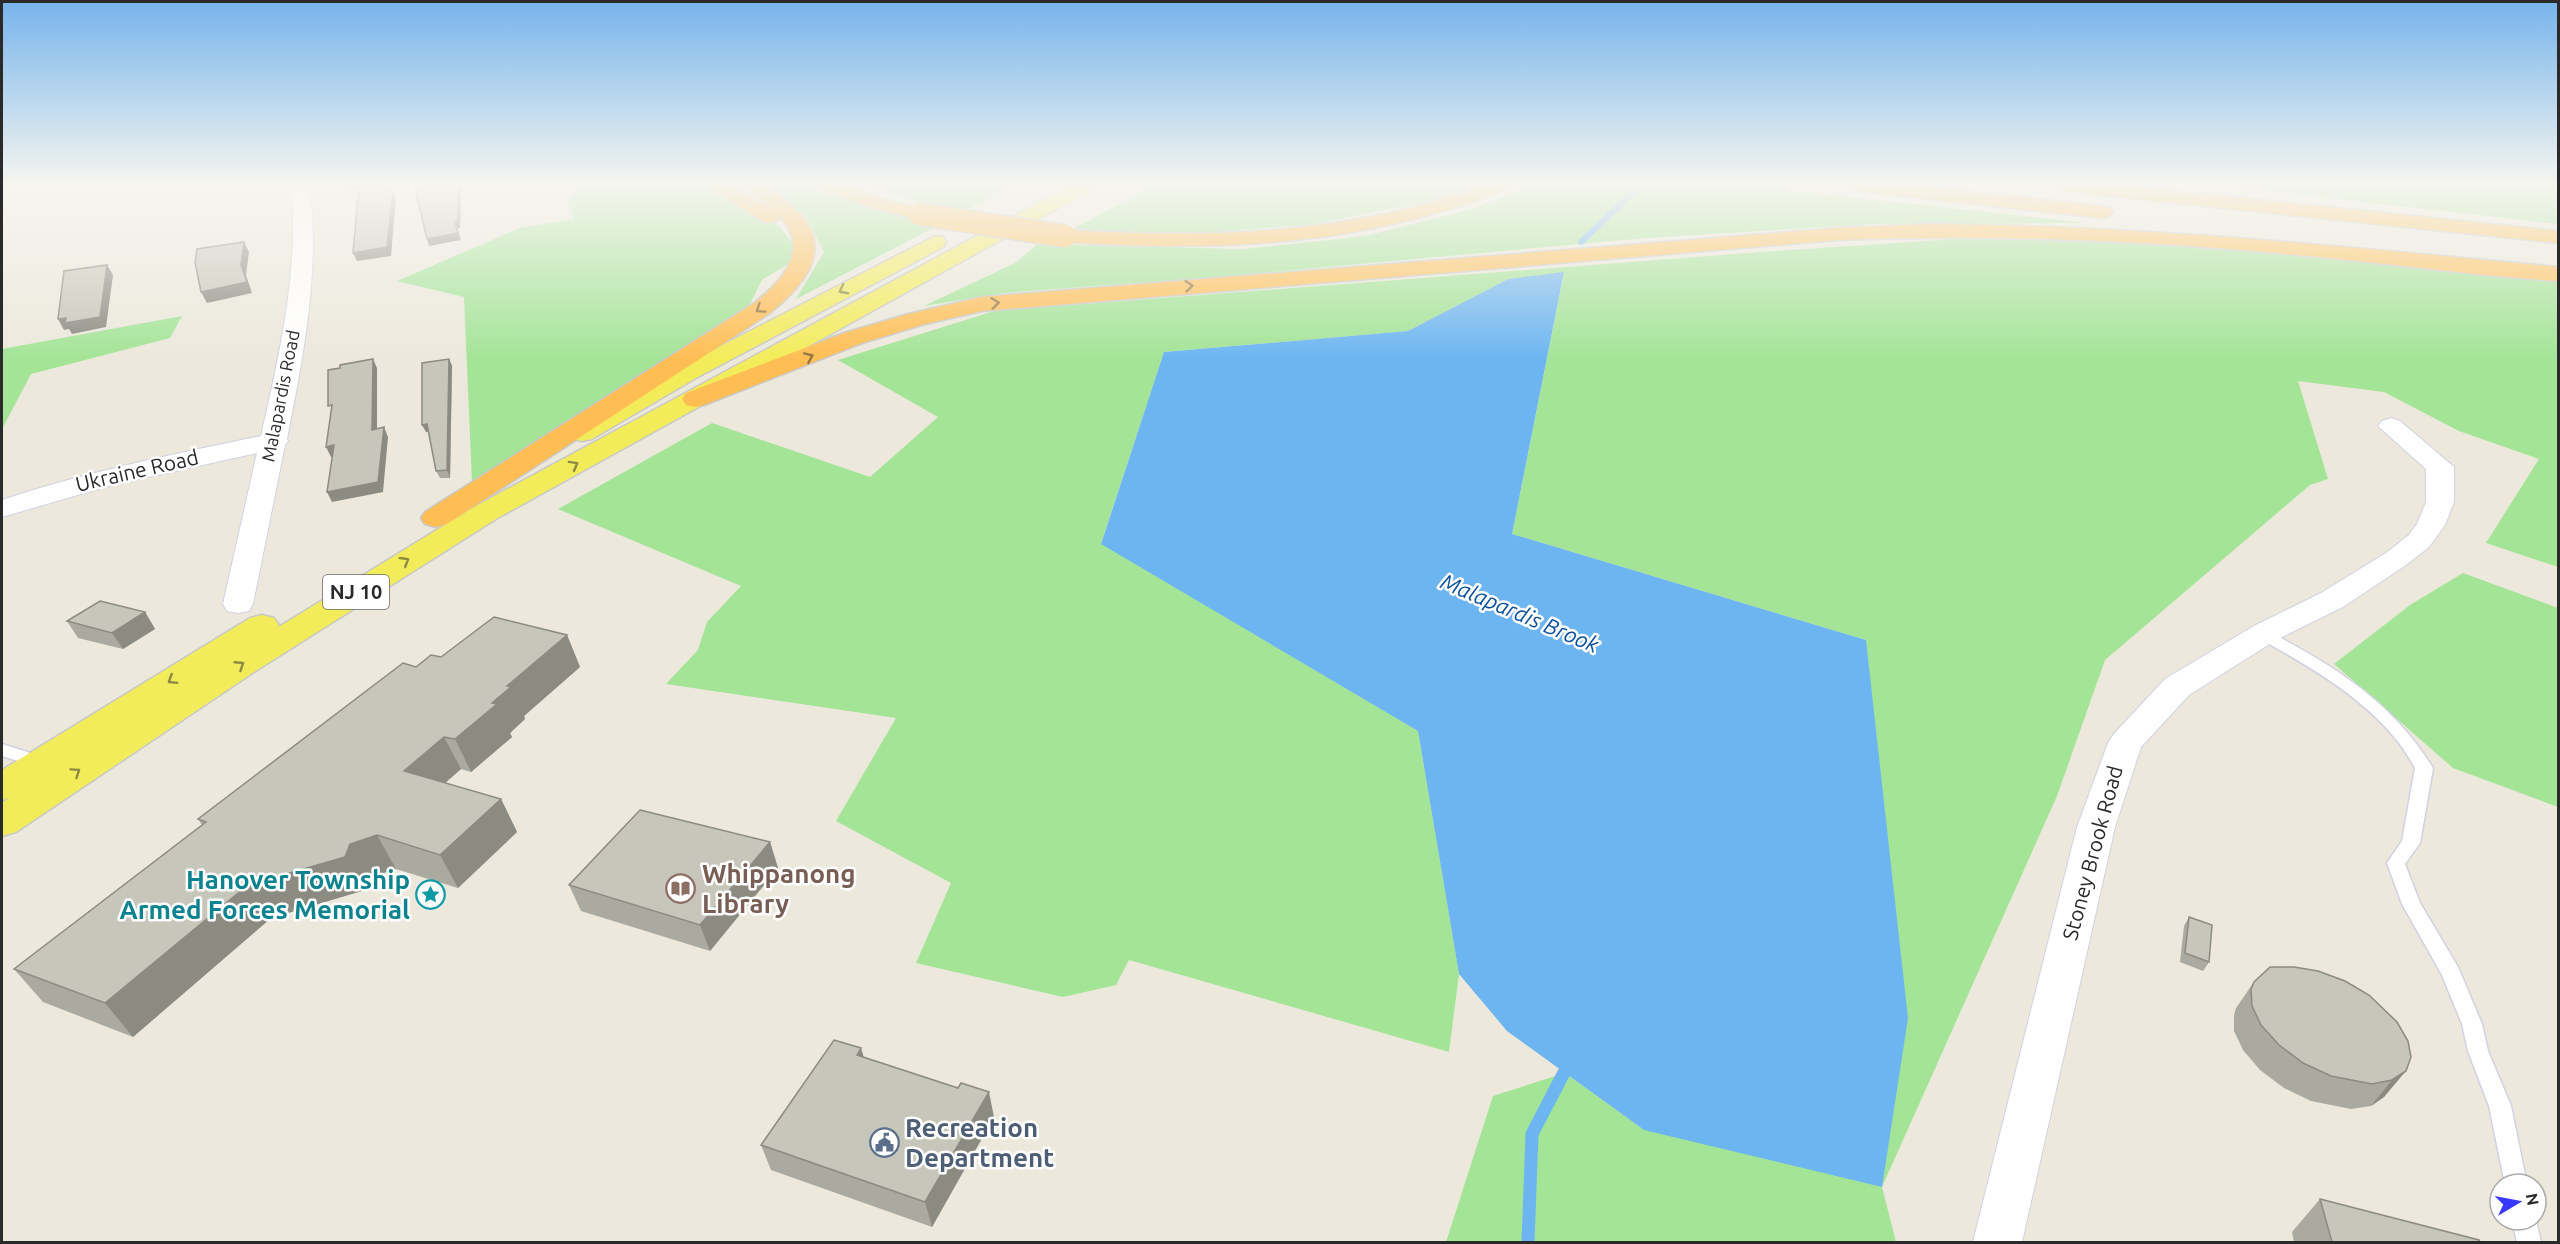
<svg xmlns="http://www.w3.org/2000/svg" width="2560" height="1244" viewBox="0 0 2560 1244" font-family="Ubuntu,sans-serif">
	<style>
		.green { fill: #a3e497 }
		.water { fill: #6cb5f1 }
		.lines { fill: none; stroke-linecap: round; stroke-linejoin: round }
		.stream-far1 { stroke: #6cb5f1; stroke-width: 6 }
		.stream { stroke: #6cb5f1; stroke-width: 13 }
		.lane-casing { stroke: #d1d1e3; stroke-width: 3 }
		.street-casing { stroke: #d1d1e3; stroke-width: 2 }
		.primary-casing { stroke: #c8c8c8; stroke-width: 3 }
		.highway-casing { stroke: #c8c8c8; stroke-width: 3 }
		.lane { fill: #fff; fill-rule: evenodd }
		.street { fill: #fff; fill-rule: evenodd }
		.primary { fill: #f3ec5a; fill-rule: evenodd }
		.highway { fill: #ffbe54; fill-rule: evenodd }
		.highway-bridge-casing { stroke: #c8c8c8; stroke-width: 25; stroke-linecap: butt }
		.highway-bridge { stroke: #ffbe54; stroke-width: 22 }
		.wall { fill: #abaaa0 }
		.shaded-wall { fill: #8b8b82 }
		.building { fill: #c7c6ba; stroke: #8b8b82; stroke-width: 1.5 }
		.oneway { stroke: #94743f }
		.oneway2 { stroke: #8e8b42 }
		.labels { text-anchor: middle; stroke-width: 5; stroke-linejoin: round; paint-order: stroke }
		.far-street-label { font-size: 18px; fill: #2a2a2a; stroke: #fff }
		.shield { fill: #fff; stroke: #6a6a6a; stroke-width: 1.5 }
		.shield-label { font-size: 20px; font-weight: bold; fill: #2a2a2a }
		.street-label { font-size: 21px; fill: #2a2a2a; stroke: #fff }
		.water-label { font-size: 22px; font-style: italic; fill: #0b509d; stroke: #fff }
		.near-education-label { font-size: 26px; font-weight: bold; fill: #785e54; stroke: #fff; text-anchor: start }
		.near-culture-label { font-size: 26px; font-weight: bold; fill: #0d838f; stroke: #fff; text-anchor: end }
		.near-service-label { font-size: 26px; font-weight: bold; fill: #4e5e75; stroke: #fff; text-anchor: start }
	</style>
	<rect width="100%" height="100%" fill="#ece8dc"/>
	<g class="green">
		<polygon points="586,185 708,185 780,227 792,243 791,262 762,280 745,314 472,482 464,297 397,281 520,228 574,219 567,200"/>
		<polygon points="768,185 808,185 826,194 939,225 796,299 824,252 806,216"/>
		<polygon points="866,185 1013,185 957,215"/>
		<polygon points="1155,185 1475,185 1452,197 1308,225 1184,234 1073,229"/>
		<polygon points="1530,185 1739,185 2086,223 1873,224 1646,238 1228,276 1004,293 924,306 1015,263 1038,244 1243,249 1366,236 1476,208"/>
		<polygon points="2214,185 2558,185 2558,224"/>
		<polygon points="1985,237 2143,240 2210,248 2265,249 2558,280 2558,567 2486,543 2539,459 2459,431 2384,392 2298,381 2328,479 2310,485 2105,660 2057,796 1882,1187 1896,1242 1446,1242 1493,1096 1565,1073 1644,1130 1866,640 1512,534 1564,273 1508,279 1408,331 1164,352 1101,543 1418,731 1459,974 1449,1052 1129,960 1116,985 1063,997 916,963 951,883 836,821 896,718 666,684 698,650 707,622 741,586 558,509 712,423 870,477 938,417 838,360 994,311 1761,252"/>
		<polygon points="182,316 170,338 31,374 2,429 2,349"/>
		<polygon points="2463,573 2558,608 2558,807 2453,768 2334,664 2410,605"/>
	</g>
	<polygon class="water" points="1564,272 1512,534 1866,640 1908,1018 1882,1187 1644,1130 1507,1031 1459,974 1418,731 1101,544 1164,352 1408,331 1508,279"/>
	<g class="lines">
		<polyline class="stream-far1" points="1581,242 1641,185"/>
		<polyline class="stream" points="1528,1242 1532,1134 1570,1061"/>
		<defs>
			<g id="lane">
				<path d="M2262,629C2275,633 2287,642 2299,648C2354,679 2400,714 2433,768L2420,843L2405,864L2420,903L2458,967L2482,1024L2488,1051L2511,1106L2527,1184H2505L2489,1106L2468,1051L2462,1024L2442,975L2402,904L2387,863L2402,841L2415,768C2409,758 2403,747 2395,738C2358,693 2306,665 2257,637L2254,634L2257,631Z"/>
				<polygon points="2,744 46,758 48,762 46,766 40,768 2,756"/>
				<polygon points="2512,1220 2536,1220 2541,1242 2517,1242"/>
			</g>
			<g id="street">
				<path d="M291,185H309C321,268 303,358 287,439L288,441L285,445L253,604L249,611L238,613L227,611L223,604L257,453L112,485L2,517V500C86,472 174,454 261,436C279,356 300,268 291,185Z"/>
				<polygon points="2391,418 2400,421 2454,467 2454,502 2445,525 2429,547 2406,565 2343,607 2276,640 2189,695 2141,747 2115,827 2022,1242 1973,1242 2077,827 2108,743 2113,735 2165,679 2254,626 2321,593 2386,553 2409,535 2417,524 2426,502 2426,469 2378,426 2382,421"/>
			</g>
			<g id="primary">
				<polygon points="1071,185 1096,185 1093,189 496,519 254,672 16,832 2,836 2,803 9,798 2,800 2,770 250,618 262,615 274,618 279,625 277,628 474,507"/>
				<polygon points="935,236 943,237 946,242 943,247 696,378 592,439 582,441 572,439 568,433 572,427 678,368"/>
			</g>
			<g id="highway">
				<path d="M706,185H731L773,210L742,185C769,185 772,188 792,206C837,245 807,283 770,313L447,524L436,527L425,524L421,518L425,512L754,303C783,280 812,248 778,215L779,217L776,221L769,223L762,221Z"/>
				<polygon points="818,185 847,185 880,198 926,210 929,214 926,218 919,220 912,218 866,206 821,189"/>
				<path d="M1482,185H1511L1508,189C1362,246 1220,252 1065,242L1057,241L1054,236L1057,231L1065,230C1205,238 1349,236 1482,185Z"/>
				<polygon points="1844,185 1913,185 2103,206 2110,208 2113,212 2110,216 2103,218 1854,191 1847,189"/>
				<polygon points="2120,185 2558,231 2558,243 2069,192 2062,190 2059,186"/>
				<path d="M1928,224C2139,225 2348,247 2558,267V281C2468,275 2378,262 2287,254C2137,240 1988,234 1838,240L982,311L925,324L862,343L704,405L695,407L686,405L682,399L686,393L844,333L908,314L982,297L1838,228Z"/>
			</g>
		</defs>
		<use href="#lane" class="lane-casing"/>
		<use href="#street" class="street-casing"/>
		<use href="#primary" class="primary-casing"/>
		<use href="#highway" class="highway-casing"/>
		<use href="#lane" class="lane"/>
		<use href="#street" class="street"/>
		<use href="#primary" class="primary"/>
		<use href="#highway" class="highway"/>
		<defs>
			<polyline id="highway-bridge" points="919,214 1065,236"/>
		</defs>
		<use href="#highway-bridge" class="highway-bridge-casing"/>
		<use href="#highway-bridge" class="highway-bridge"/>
	</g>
	<g class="wall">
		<polygon points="449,359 452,366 450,478 440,478 436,471 429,432 426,432"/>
		<polygon points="145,612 155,629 123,649 78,638 67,621"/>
		<polygon points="567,635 580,667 524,716 525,719 510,733 512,737 471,772 461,769 445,783 501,799 517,832 458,888 396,869 370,877 365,890 271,918 133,1037 43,1002 14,969 202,825 198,819 416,667 441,657"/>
		<polygon points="770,842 778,868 710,951 581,911 569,885"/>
		<polygon points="2189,917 2209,962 2203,971 2180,962 2184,926"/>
		<polygon points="2254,982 2411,1057 2384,1097 2371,1106 2351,1109 2311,1101 2284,1088 2260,1070 2243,1050 2234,1031 2234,1015 2236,1008"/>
		<polygon points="864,1057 994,1117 932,1227 771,1170 761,1145"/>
		<polygon points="2320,1199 2480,1242 2294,1242 2292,1232"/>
	</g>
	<g class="shaded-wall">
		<polygon points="344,185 362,185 363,188 348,191 346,187 345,187"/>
		<polygon points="459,185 460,185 461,187 460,228 457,228 461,240 429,246 427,239"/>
		<polygon points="393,189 396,197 391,256 357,261 353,253"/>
		<polygon points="244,242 249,252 246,275 252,293 207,303 201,292"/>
		<polygon points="107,265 113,275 106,327 72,334 69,329 64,330 58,319"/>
		<polygon points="373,359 377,368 377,440 372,430"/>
		<polygon points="449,359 452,366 450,478 447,470"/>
		<polygon points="427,424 430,431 426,432 422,425"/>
		<polygon points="384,427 388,437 383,492 332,502 327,492"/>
		<polygon points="334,445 339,455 331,457 326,447"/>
		<polygon points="145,612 155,629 123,649 112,633"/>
		<polygon points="567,635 580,667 524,716 525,719 510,733 512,737 471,772 455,739 492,703 507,686"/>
		<polygon points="444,737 461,769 421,804 404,771"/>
		<polygon points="501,799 517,832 458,888 440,855"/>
		<polygon points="377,835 396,869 370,877 365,890 271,918 133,1037 105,1003 248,885 350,844"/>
		<polygon points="770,842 778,868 710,951 700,925"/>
		<polygon points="861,1048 869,1074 857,1055"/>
		<polygon points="2406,1071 2384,1097 2371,1106 2392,1080"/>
		<polygon points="989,1092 994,1117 932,1227 925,1202"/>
	</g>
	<g class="building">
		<polygon points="359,185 385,185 386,190 393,189 387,247 353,253"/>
		<polygon points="429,185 459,185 458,221 455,222 458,233 427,239 415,188"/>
		<polygon points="244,242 241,265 247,282 201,292 195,262 197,249"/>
		<polygon points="107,265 100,317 65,323 66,318 58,319 64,271"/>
		<polygon points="373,359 372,430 384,427 378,482 327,492 334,445 326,447 332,405 328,406 328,370 340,368 340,365"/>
		<polygon points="449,359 447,470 436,471 427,424 422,425 422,363"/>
		<polygon points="100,601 145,612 112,633 67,621"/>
		<polygon points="494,617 567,635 507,686 511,687 492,703 497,704 455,739 444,737 404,771 501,799 440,855 377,835 350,844 345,857 248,885 105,1003 14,969 206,822 198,819 403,663 416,667 431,655 441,657"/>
		<polygon points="640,810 770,842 700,925 569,885"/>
		<polygon points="2189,917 2212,925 2209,962 2185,953"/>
		<polygon points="2270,967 2294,967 2318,971 2345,981 2369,995 2397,1022 2408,1041 2411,1057 2406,1071 2392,1080 2372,1084 2331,1076 2303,1063 2279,1045 2261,1025 2252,1006 2251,989 2254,982"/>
		<polygon points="834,1040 861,1048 857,1055 958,1088 961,1083 989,1092 925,1202 761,1145"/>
		<polygon points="2320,1199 2479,1240 2480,1242 2332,1242"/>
	</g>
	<defs><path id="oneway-chevron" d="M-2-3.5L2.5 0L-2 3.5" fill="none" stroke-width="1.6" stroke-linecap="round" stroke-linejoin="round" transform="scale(1.5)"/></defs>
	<g class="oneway">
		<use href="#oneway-chevron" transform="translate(1189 286) rotate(-5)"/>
		<use href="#oneway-chevron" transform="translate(995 303) rotate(-7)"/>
		<use href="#oneway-chevron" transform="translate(760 309) rotate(146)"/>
		<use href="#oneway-chevron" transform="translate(809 357) rotate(-23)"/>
	</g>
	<g class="oneway2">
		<use href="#oneway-chevron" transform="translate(843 290) rotate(152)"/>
		<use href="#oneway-chevron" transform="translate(574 465) rotate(-29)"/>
		<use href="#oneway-chevron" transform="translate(405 561) rotate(-31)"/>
		<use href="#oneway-chevron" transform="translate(240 665) rotate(-33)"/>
		<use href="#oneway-chevron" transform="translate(172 680) rotate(148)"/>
		<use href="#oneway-chevron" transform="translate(76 772) rotate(-34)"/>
	</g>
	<linearGradient id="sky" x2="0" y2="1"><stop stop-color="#76b4ec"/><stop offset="0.51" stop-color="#f6f5ef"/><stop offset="1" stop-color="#f6f5ef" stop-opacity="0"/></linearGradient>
	<rect width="2560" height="360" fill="url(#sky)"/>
	<defs>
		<symbol id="library-ring" viewBox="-11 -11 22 22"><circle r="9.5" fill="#fff" stroke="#8d6e63" stroke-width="1.5"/><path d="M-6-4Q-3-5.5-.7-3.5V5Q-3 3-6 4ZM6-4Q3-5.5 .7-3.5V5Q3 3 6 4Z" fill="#8d6e63"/></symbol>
		<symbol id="sight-ring" viewBox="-11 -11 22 22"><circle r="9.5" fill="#fff" stroke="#0f9aa8" stroke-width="1.5"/><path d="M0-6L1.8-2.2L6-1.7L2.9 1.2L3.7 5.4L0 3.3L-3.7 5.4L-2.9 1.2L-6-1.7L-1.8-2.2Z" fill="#0f9aa8"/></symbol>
		<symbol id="civic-ring" viewBox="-11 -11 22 22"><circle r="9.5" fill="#fff" stroke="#5c6f8a" stroke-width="1.5"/><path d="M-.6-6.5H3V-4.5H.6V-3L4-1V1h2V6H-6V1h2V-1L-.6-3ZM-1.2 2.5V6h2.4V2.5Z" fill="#5c6f8a"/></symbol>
	</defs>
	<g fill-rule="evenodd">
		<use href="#library-ring" x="664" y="872" width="33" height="33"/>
		<use href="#sight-ring" x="414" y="878" width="33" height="33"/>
		<use href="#civic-ring" x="868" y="1126" width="33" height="33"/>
	</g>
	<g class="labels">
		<g class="far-street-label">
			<text transform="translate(281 396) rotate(-79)" y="6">Malapardis Road</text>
		</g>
		<rect class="shield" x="323" y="575" width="66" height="34" rx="4.5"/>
		<g class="shield-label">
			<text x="356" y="599">NJ 10</text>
		</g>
		<g class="street-label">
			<text transform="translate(137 471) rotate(-13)" y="7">Ukraine Road</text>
			<text transform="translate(2093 853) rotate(-75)" y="7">Stoney Brook Road</text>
		</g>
		<g class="water-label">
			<text transform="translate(1520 613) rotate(23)" y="8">Malapardis Brook</text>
		</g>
		<g class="near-education-label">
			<text x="702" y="883">Whippanong<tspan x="702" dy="30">Library</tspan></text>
		</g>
		<g class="near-culture-label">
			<text x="410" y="889">Hanover Township<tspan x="410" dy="30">Armed Forces Memorial</tspan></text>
		</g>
		<g class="near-service-label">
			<text x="905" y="1137">Recreation<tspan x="905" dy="30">Department</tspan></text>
		</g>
	</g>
	<rect width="2560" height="1244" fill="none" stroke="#2a2a2a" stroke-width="6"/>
	<g transform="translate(2518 1202) rotate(80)"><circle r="28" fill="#ffffff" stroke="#aaaaaa" stroke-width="1.5"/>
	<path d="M0-4.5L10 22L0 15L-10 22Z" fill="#3838fd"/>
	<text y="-9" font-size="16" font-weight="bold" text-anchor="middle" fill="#2a2a2a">N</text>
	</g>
</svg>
